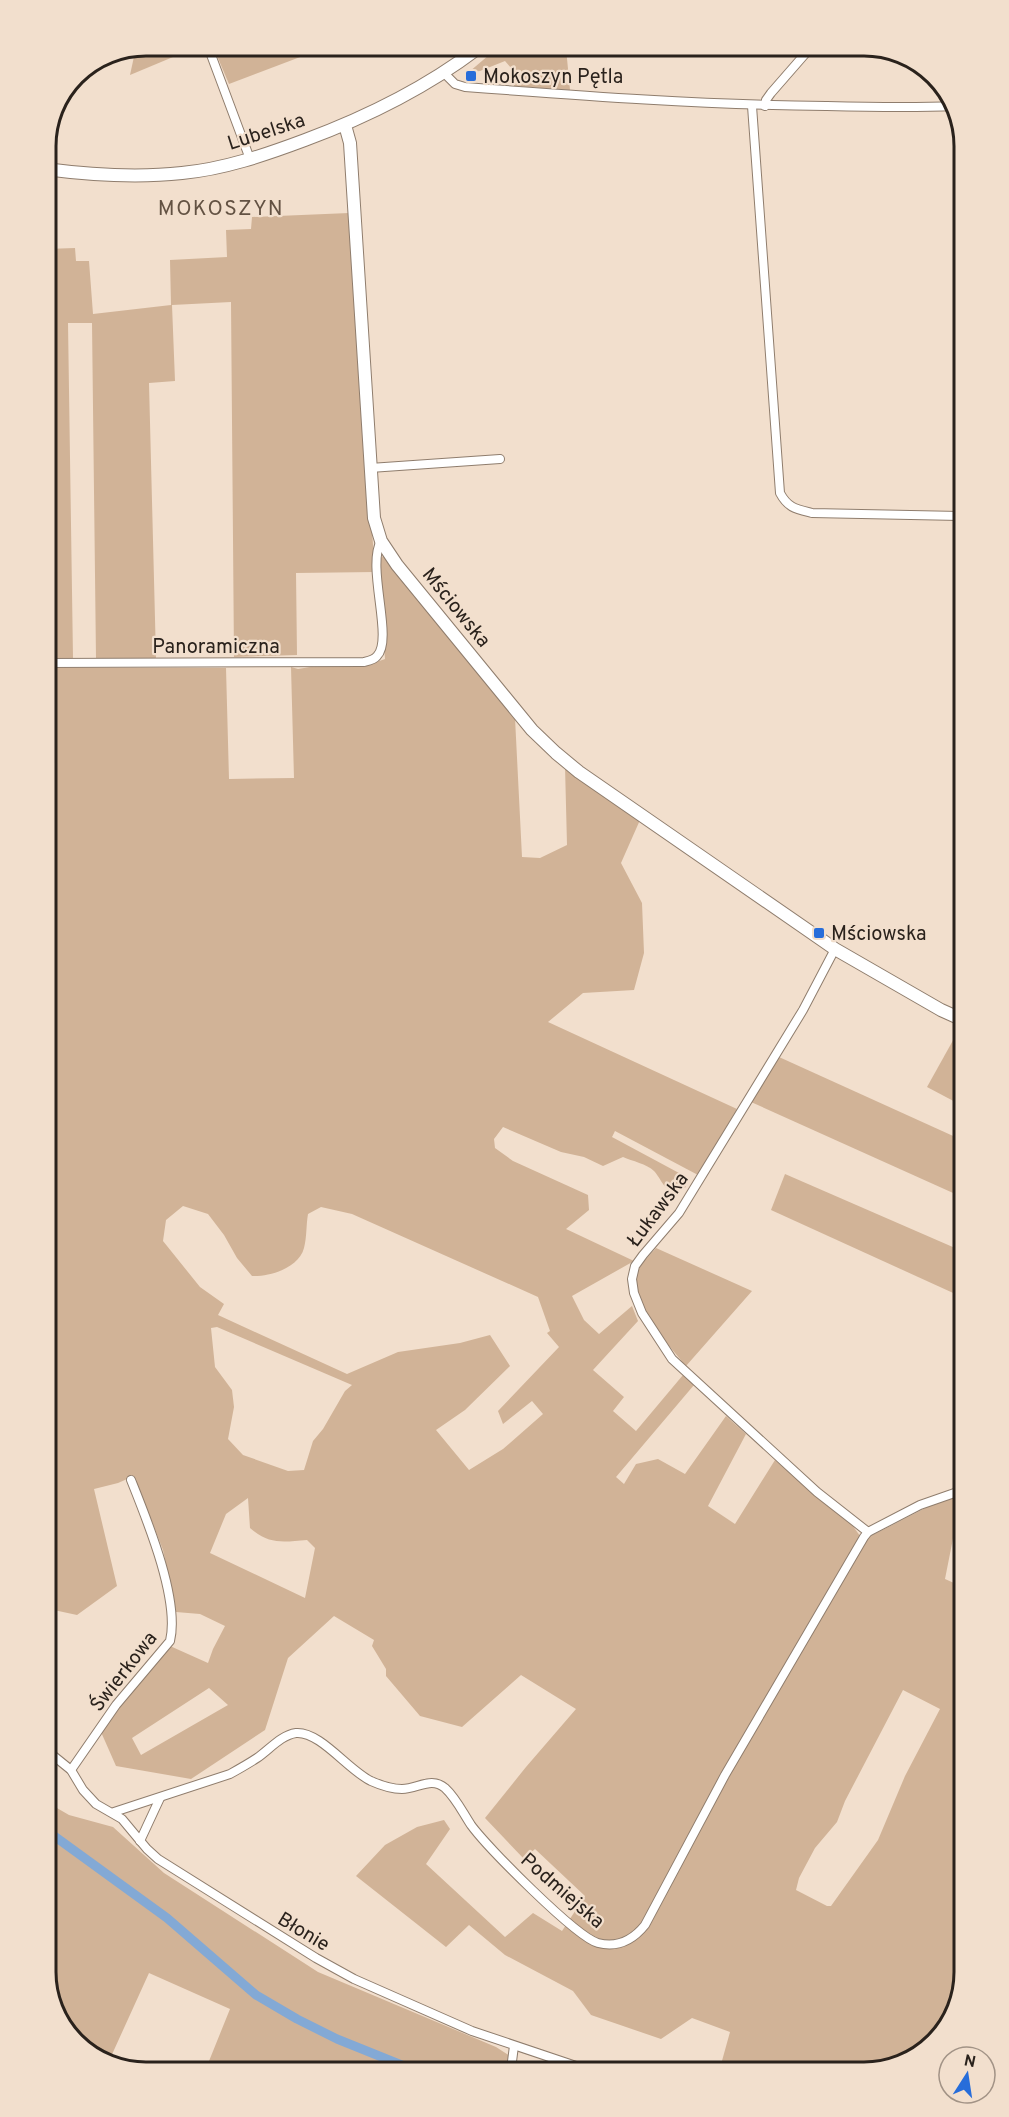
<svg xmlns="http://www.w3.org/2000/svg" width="1009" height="2117" viewBox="0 0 1009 2117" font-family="Overpass,sans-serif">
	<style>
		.green { fill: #d1b397; fill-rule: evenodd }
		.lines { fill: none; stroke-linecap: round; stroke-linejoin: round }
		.canal { stroke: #83a9d5; stroke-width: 9 }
		.street-casing { stroke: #8f7d6d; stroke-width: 10 }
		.secondary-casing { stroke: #8f7d6d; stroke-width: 14 }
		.street { stroke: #fff; stroke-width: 8 }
		.secondary { stroke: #fff; stroke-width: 12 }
		.poi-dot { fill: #276dda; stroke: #f2dfcd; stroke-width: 2 }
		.labels { text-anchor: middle; stroke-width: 4.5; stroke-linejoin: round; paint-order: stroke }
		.poi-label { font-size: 20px; fill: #2a221c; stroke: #f2dfcd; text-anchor: start }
		.street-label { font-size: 20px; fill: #2a221c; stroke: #f2dfcd }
		.neighbourhood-label { font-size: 21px; letter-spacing: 1.5px; fill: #635243; stroke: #f2dfcd }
		.rim { fill: none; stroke: #2a221c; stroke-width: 3 }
	</style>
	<rect width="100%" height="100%" fill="#f2dfcd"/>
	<g class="green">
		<polygon points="566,48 570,90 514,86 512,69 505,61 480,71 469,72 496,49"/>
		<polygon points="215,51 316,51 229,84"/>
		<polygon points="135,52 185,52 130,75"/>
		<polygon points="349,213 375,572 296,573 297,655 234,657 231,302 172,305 175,381 149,383 156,658 96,658 92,323 68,323 73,658 47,658 46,249 75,248 76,261 89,261 93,314 171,305 170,260 227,257 226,230 251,229 252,217"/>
		<path d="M384,555L515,718L522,857L540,858L567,845L565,766L640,820L621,863L642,903L644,953L634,990L583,993L548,1022L737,1109L698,1175L615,1131L612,1137L679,1173L686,1187C665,1198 664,1182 654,1171C647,1164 632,1161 623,1157L603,1166L584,1157L561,1152L503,1127L494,1139L495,1148L513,1161L588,1195L589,1210L566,1229L634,1261L572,1296L584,1320L599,1334L632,1306L638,1321L593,1370L624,1397L613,1411L636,1431L683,1375L694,1385L616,1477L624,1484L636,1464L658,1459L685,1474L726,1416L746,1434L708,1506L735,1524L775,1460L830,1507L847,1518L863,1540L943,1499L961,1498L945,1579L963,1587L964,1972L947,2028L896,2067L720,2068L730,2032L692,2018L661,2039L591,2015L573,1991L505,1955L469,1925L446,1947L356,1876L385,1845L417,1827L444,1820L450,1829L426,1864L505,1937L533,1913L562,1931L585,1896L535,1849L524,1859L485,1818L526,1767L576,1709L521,1675L462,1727L420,1716L386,1676V1669L372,1646L374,1640L334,1616L288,1658L265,1730L191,1779L116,1766L101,1732L113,1714L170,1646L208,1663L213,1649L225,1626L200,1614L176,1612L163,1550L134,1476L118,1483L94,1489L117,1586L77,1615L49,1609L47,668H226L229,779L294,778L291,667L298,669L316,666L362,667L385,659L379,566L380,559ZM183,1206L208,1214L224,1235L237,1258L252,1276C269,1277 299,1268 304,1248C307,1237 306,1225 308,1214L321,1207L352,1214L538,1297L550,1331L547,1333L559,1347L498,1411L503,1424L532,1401L543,1414L503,1449L469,1470L436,1430L465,1410L510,1366L490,1335L460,1343L398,1352L347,1374L218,1315L224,1304L200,1287L163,1241L166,1220ZM217,1327L352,1385L345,1391L323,1429L313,1441L304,1470L288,1471L243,1455L228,1439L234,1407L232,1390L215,1367L211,1328ZM248,1498L250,1528C269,1545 283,1542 307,1540L315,1548L305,1598L210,1553L226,1514ZM209,1688L228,1705L141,1755L132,1738ZM903,1690L940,1709L905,1776L878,1840L831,1906H827L796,1890L799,1878L815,1848L837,1822L845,1801Z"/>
		<polygon points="961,1026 961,1105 927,1087"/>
		<polygon points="779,1057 962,1140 962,1197 751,1102"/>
		<polygon points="785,1174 962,1251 962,1297 771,1210"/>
		<path d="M656,1248L752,1291L686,1366C669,1346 628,1299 638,1271C642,1262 650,1255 656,1248Z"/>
		<polygon points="50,1804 69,1815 113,1827 164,1873 318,1972 496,2047 510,2056 509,2069 205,2071 230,2009 149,1973 109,2061 84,2051 50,2004"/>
	</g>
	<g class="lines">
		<polyline class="canal" points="50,1833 167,1918 256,1995 297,2019 337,2039 414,2070"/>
		<defs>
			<g id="street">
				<polyline points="210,52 250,159"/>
				<path d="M444,73L455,84L465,87C585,96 705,105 826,106C869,107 911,108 954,106"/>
				<path d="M752,106L780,493C788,508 796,509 812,513L960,516"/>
				<polyline points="765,106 766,100 771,93 812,46"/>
				<polyline points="370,468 500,459"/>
				<path d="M47,663L364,662C368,661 374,660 377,656C394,639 366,567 381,541"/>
				<polyline points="835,949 803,1010 679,1213 643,1255 635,1266 632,1279 634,1293 642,1313 672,1359 817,1492 868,1532"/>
				<polyline points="50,1753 71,1770 83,1790 96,1804 122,1819 147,1849 158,1859 316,1958 354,1979 472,2031 585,2069"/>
				<path d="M71,1770L116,1705L170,1641C180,1600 147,1520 131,1480"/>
				<path d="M114,1812L230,1774C239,1769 248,1764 257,1758C269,1750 281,1735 296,1733C320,1731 348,1770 371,1781C380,1785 392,1789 402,1789C418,1789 431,1776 445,1788C456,1798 463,1813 471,1825C487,1847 576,1937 598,1943C618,1948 633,1940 645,1925L725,1775L864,1537L868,1532L920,1505L963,1490"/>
				<polyline points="140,1841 160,1798"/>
				<polyline points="511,2069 514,2046"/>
			</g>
			<g id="secondary">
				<polyline points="345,125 350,143 374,518 381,541 397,565 532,730 556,753 579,772 835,949 941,1010 961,1019"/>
				<path d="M45,169C91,175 136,178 182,173C224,169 265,155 305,140C367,117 424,89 477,49"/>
			</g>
		</defs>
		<use href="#street" class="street-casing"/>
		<use href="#secondary" class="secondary-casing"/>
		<use href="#street" class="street"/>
		<use href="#secondary" class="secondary"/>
	</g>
	<g class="poi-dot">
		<rect x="465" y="70" width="12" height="12" rx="3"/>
		<rect x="813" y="927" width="12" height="12" rx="3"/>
	</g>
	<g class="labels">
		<g class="poi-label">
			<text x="483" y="83">Mokoszyn Pętla</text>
			<text x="831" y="940">Mściowska</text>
		</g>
		<g class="street-label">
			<text transform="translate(266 131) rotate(-18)" y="7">Lubelska</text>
			<text transform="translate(457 607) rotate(51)" y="7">Mściowska</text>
			<text x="216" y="653">Panoramiczna</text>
			<text transform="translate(657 1209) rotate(-53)" y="7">Łukawska</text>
			<text transform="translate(123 1671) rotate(-52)" y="7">Świerkowa</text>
			<text transform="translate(563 1890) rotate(41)" y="7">Podmiejska</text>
			<text transform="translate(304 1931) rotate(31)" y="7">Błonie</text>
		</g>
		<g class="neighbourhood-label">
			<text x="221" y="215">MOKOSZYN</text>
		</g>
	</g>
	<path d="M0 0H1009V2117H0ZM146 56H864A90 90 0 0 1 954 146V1972A90 90 0 0 1 864 2062H146A90 90 0 0 1 56 1972V146A90 90 0 0 1 146 56Z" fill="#f2dfcd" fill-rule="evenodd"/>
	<path class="rim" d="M146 56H864A90 90 0 0 1 954 146V1972A90 90 0 0 1 864 2062H146A90 90 0 0 1 56 1972V146A90 90 0 0 1 146 56Z"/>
	<g transform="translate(967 2075) rotate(12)"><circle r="28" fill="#f2dfcd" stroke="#a29386" stroke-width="1.5"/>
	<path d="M0-4.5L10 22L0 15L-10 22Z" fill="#276dda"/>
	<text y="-9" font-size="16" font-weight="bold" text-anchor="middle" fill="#2a221c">N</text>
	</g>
</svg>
